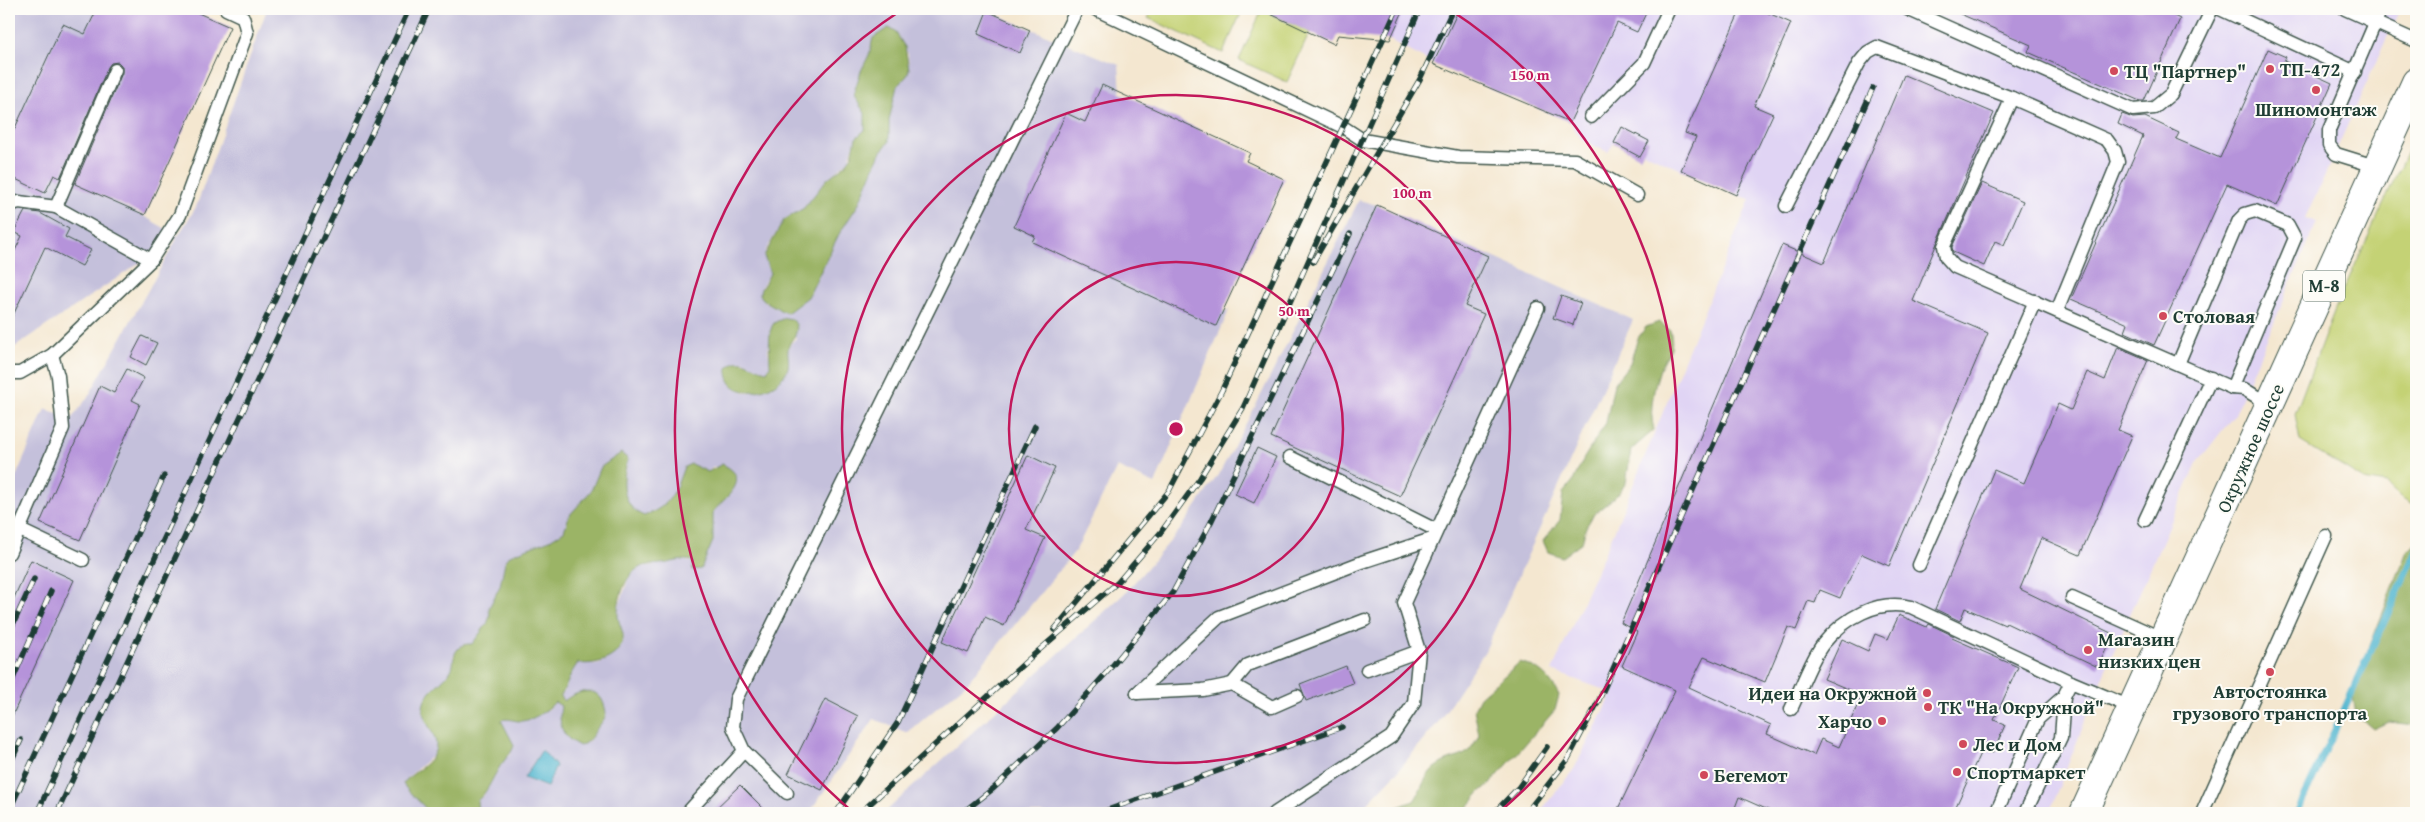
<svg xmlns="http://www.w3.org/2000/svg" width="2425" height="822" viewBox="0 0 2425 822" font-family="'Gentium Book Plus',serif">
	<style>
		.built { fill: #e0d4f4 }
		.industrial { fill: #c4c0db; fill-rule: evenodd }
		.green { fill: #c4d274; stroke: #728854 }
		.forest { fill: #9bb466; stroke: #5d784d }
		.water { fill: #50b5cf; stroke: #387982 }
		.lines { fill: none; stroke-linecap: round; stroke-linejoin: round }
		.stream { stroke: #50b5cf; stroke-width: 7 }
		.building { fill: #b593da }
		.service-casing { stroke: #3f564b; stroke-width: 15 }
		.primary-casing { stroke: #3f564b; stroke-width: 30 }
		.service { stroke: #fff; stroke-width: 12 }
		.primary { stroke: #fff; stroke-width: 28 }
		.rail-casing { stroke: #1f3d34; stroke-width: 5.5 }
		.rail { stroke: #fdfcf7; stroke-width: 4; stroke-dasharray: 11; stroke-linecap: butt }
		.ring { fill: none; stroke: #c2185b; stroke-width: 2.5 }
		.poi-dot { fill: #d1495b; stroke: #fdfcf7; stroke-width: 2 }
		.labels { text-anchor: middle; stroke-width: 4; stroke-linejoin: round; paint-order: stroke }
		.shield { fill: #fdfcf7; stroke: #62766e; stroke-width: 1 }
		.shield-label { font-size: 18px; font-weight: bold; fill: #1f3d34 }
		.poi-label { font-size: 19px; font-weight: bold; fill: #1f3d34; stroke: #fdfcf7; text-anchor: start }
		.street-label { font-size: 19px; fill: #1f3d34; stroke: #fdfcf7 }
		.centre { fill: #c2185b; stroke: #fdfcf7; stroke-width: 2.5 }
		.ring-label { font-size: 15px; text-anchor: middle; font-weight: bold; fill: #c2185b; stroke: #fdfcf7; stroke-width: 4; stroke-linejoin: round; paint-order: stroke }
	</style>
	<rect width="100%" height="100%" fill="#fdfcf7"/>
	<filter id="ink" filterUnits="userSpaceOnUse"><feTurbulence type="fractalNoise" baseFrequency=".02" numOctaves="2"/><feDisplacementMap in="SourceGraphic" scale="10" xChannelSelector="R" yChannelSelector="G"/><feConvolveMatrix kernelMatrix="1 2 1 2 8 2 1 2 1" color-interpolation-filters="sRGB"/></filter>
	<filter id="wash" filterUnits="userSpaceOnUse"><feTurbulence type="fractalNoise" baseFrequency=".0096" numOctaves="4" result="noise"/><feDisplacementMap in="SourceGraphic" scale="20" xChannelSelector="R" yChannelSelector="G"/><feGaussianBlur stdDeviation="1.12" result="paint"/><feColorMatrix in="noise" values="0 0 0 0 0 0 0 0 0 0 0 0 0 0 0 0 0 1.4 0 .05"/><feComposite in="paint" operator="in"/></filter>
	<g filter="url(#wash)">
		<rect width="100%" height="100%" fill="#f4e7d0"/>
		<polygon class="built" points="1260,9 2400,9 2305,219 2317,222 2235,414 2197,463 2102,678 2049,813 1539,813 1574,769 1613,693 1552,671 1614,532 1750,199 1736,195 1643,152 1640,157 1614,143 1608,152 1582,140 1570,122 1433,64 1390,40 1338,35 1334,44"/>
		<g class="industrial">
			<path d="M9,9H139L116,55L132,63L78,185L142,215L178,236L196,207L267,9H983L1119,65L1121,93L1250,153L1246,161L1284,179L1222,312L1229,310L1155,484L1117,467L1076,550L967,683L907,733L874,719L809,813H478L477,801L484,795L504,760L511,754L510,737L501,720L510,718L519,721L549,709L555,702L561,706L560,714L588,742L605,718L570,696L564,701L560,698L565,690L572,670L578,663L597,664L606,660L620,647L624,637L618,619V609L628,580L633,572L641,567L669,563L676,560L694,562L701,568L713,541V512L731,493L714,466L708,472L691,464L684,467L675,491L666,505L645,516L635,513L629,505L623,487L628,459L621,453L601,467L591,491L569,516L564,531L550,540L510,555L505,562L500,586L489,608L490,616L487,624L472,644H464L453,656L454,664L451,672L423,711L436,741V749L432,756L407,778L408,791L421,801L429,813H9V493L45,409L72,418L88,397L178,237L9,351ZM898,35L908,54L909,69L907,76L897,86L889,120V142L880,153L858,205L839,234L808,297L787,313L765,302L761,287L770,273L764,256L766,250L784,220L804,208L827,179L849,160L856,138L865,130V113L855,98L854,92L861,71L869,55L872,44ZM786,318L796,338L791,343L773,386L747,393L735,388L737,361H743L766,371L770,367L768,350L772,328L774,323Z"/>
			<polygon points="1359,200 1377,205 1633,320 1485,651 1440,720 1397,772 1358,813 884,813 1126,592 1180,530 1220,472 1257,403"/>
		</g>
		<g class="green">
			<polygon points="1153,9 1243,9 1223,53 1148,18"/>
			<polygon points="1262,10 1310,32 1287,82 1239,60"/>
			<polygon points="2416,132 2416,507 2404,500 2386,484 2364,480 2300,441 2295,414 2335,309"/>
		</g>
		<g class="forest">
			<path d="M888,28L894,30L905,47L909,69L907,76L897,86L889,120V142L880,153L858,205L839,234L808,297L787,313C780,311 778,308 772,305C750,293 764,289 770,273L764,256L784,220L804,208L827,179L845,165L852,156L856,138L865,130V113L855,98L854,92L861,71L869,55L873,38Z"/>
			<path d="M786,318L792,319C804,332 790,337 788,349C787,357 791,364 786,372C775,395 725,402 727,368C741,353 752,369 767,371L770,367C770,358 767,330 774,323C777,321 782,319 786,318Z"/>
			<path d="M1659,322L1670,330C1676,353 1665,353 1659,372C1653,391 1649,411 1654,430L1631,450L1626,483L1617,495L1594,514L1586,527L1582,542L1562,557L1548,552L1543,541L1560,520L1563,493L1573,481L1584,458L1606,423L1614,384L1630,363L1638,338L1646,327Z"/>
			<path d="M621,453L628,459C621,480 621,507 644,516C672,505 674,493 684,467L691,464L708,472L722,464C754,479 725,497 713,512V541L701,569L692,570L693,561C680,558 673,563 660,564C654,565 647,564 641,567C625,573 617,601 618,617C619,624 624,632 623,639C620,659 594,666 578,663C569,674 567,687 560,697L564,701C575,692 596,685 603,702C605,707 607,713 605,717C603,722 598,726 596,730C591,738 588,742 580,746C562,738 558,725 561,706L555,702C547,711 531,722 518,721C511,720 508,718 501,720L514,745C512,753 508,755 504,761C493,774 490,790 477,801L478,813H429C421,801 411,796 403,784C411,772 430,766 435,751C440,737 424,724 423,711C422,693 440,685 449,673C456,666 451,656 458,649C462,644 467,644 472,644L487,624L490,616L489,608L500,586L505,562L510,555L550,540L564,531L569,516L591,491L601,467Z"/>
			<polygon points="2416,542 2416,725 2388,722 2373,729 2356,714 2352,692 2407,551"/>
			<path d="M1520,662C1540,668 1549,677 1559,695L1555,710L1492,782L1480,792L1463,813H1381L1414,801C1422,790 1425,773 1437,766C1459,752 1464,764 1479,735L1474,709L1480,697Z"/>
		</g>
		<polygon class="water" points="542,750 556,766 547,787 524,778"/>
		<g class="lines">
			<polyline class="stream" points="2297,813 2416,552"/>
		</g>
		<g id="blocks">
			<g class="building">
				<polygon points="97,9 189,9 230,27 145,215 75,184 122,73 122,66 118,62 111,63 108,67 60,178 54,175 45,193 9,176 9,141 63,24 85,34"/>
				<polygon points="1260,9 1404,9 1390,40 1338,35 1334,44"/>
				<polygon points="1459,9 1648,9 1637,32 1617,23 1570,122 1433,64"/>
				<polygon points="1741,9 1759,9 1791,23 1754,106 1773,114 1736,195 1681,170 1696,137 1685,133"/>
				<polygon points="1949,9 2177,9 2174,16 2180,19 2144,101 2140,101 2028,52 2031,45"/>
				<polygon points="987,11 1030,30 1020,53 978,34"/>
				<polygon points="2268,49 2286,57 2284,61 2332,83 2277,206 2227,184 2154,345 2125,332 2128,324 2071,299 2143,136 2118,124 2122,114 2133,118 2145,117 2179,133 2176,139 2220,158"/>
				<polygon points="1904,75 1994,113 1937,243 1913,301 1988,333 1889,566 1862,554 1840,598 1820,590 1815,603 1808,601 1796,630 1788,627 1765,682 1704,657 1689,687 1771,725 1767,734 1814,755 1821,739 1839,747 1862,695 1824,679 1842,639 1868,651 1875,634 1888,639 1899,615 1927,627 1929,624 1954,636 1952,638 2018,667 1994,720 2005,725 1993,753 1982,749 1953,813 1775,813 1739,797 1733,813 1616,813 1675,690 1622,666 1637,632 1621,623 1782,245 1824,263"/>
				<polygon points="1102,85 1250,153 1246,161 1284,179 1216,326 1032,242 1035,236 1014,226 1066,113 1085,122"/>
				<polygon points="1622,127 1649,141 1640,157 1614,143"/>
				<polygon points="1982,183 2023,201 2004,245 1995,241 1984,266 1953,252 1952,247"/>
				<polygon points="1377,205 1488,256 1465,306 1484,314 1400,496 1271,437"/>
				<polygon points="25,211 40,213 69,229 65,237 91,250 82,266 45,247 9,324 9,263 22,236 14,232"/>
				<polygon points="1561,296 1581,303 1573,325 1553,318"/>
				<polygon points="142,336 157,343 146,365 131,357"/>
				<polygon points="2118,347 2148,360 2118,430 2132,436 2080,555 2041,538 2020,589 2113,634 2098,667 2006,623 2005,625 1965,608 1960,621 1935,609 1994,470 2024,483 2058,404 2071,410 2087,372 2105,380"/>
				<polygon points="127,369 144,378 132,400 140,404 80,540 40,523 100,386 114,393"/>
				<polygon points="1257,448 1276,457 1254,503 1235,494"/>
				<polygon points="1028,455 1055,468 1026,530 1045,538 1004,626 985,617 968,653 942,642"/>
				<polygon points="31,560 74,580 9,723 9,609"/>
				<polygon points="1346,666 1353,683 1306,701 1300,684"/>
				<polygon points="825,699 858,716 822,790 788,774"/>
				<polygon points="740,785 768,813 711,813"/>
			</g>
		</g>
	</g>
	<g filter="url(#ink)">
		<use href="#blocks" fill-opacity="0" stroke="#3f564b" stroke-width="1"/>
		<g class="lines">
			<defs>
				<g id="service">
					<polyline points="1095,9 1343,127 1363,140 1458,157 1575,160 1637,195"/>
					<polyline points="1907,9 2133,110 2154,108 2171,94 2212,9"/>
					<polyline points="2220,9 2355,72"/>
					<polyline points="2345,9 2416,41"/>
					<polyline points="115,70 56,207 151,260"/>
					<polyline points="2012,98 1944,246 1946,257 1955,267 2232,388 2244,389 2270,405"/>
					<polyline points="1591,117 1644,63 1669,9"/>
					<polyline points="2378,167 2336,154 2329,145 2329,130 2381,9"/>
					<polyline points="9,205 19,202 56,207"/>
					<polyline points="1786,206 1859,63 1868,52 1877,47 2012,98 2107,140 2115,151 2118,162 2057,311"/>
					<polyline points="2178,364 2239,220 2245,214 2255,211 2288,225 2295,238 2232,388"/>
					<polyline points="9,373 20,373 52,355 151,260 180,215 247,33 243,17 226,9"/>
					<polyline points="1290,457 1436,530"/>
					<polyline points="2145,520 2211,378"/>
					<polyline points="20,530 83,560"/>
					<polyline points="9,553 63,428 58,376 52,355"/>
					<polyline points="1919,565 2035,301"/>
					<polyline points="2072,598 2163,639"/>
					<polyline points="1367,670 1419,651"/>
					<polyline points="1232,684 1248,665 1365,620"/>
					<polyline points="1137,693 1219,617 1362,562 1432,539"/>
					<polyline points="1137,693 1203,690 1232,684 1272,707 1297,696"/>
					<path d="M1791,709C1800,691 1811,659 1823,644C1844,618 1877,599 1911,607L2071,682"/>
					<polyline points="787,793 744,751 733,727 736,699 1077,9"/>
					<polyline points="687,813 744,751"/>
					<polyline points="1275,813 1391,737 1414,703 1419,651 1404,603 1538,308"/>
					<polyline points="1996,813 2038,719 2064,696 2071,682 2133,708"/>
					<polyline points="2025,813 2061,738 2064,696"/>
					<polyline points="2202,813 2326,536"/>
				</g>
				<polyline id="primary" points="2084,813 2416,82"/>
			</defs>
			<use href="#service" class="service-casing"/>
			<use href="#primary" class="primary-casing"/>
			<use href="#service" class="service"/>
			<use href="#primary" class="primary"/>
			<defs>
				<g id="rail">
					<polyline points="1313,262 1420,79 1453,9"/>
					<polyline points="1054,630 1169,491 1222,390 1397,9"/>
					<polyline points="9,633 34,579"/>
					<polyline points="9,688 51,591"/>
					<polyline points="9,766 21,740"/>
					<polyline points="9,811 164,476"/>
					<polyline points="37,813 409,9"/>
					<polyline points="57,813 429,9"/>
					<polyline points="836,813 898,722 1035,426"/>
					<polyline points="860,813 1030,658 1118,582 1161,532 1200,478 1243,408 1420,9"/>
					<polyline points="962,813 994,788 1057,728 1108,671 1173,592 1211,522 1350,234"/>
					<polyline points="1099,813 1342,727"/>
					<polyline points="1494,813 1518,788 1547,747"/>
					<polyline points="1526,813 1568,759 1599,700 1873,88"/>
				</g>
			</defs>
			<use href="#rail" class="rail-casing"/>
			<use href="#rail" class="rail"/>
		</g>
	</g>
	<g class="ring">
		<circle cx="1176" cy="429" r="167"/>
		<circle cx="1176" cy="429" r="334"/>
		<path d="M854 813A501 501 0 0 1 903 9M1449 9A501 501 0 0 1 1498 813"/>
	</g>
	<g class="poi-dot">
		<circle cx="2270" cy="69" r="5"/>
		<circle cx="2114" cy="71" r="5"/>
		<circle cx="2316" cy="90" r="5"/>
		<circle cx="2163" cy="316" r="5"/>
		<circle cx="2088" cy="650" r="5"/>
		<circle cx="2270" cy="672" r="5"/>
		<circle cx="1927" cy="693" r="5"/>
		<circle cx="1928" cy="707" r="5"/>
		<circle cx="1882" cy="721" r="5"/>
		<circle cx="1963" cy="744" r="5"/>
		<circle cx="1957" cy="772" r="5"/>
		<circle cx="1704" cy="775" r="5"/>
	</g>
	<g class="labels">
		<rect class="shield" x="2303" y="270.5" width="42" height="31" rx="4"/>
		<g class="shield-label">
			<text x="2324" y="292">М-8</text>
		</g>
		<g class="poi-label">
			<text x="2280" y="76">ТП-472</text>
			<text x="2124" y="78">ТЦ "Партнер"</text>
			<text x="2316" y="116" text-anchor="middle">Шиномонтаж</text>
			<text x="2173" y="323">Столовая</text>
			<text x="2098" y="646">Магазин<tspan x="2098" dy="22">низких цен</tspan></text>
			<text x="2270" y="698" text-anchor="middle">Автостоянка<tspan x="2270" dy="22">грузового транспорта</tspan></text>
			<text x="1917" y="700" text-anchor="end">Идеи на Окружной</text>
			<text x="1938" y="714">ТК "На Окружной"</text>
			<text x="1872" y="728" text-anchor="end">Харчо</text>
			<text x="1973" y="751">Лес и Дом</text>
			<text x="1967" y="779">Спортмаркет</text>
			<text x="1714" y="782">Бегемот</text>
		</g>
		<g class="street-label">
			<text transform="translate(2250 448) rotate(-66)" y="7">Окружное шоссе</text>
		</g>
	</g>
	<circle cx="1176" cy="429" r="8" class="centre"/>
	<g class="ring-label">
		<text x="1530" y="80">150 m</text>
		<text x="1412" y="198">100 m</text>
		<text x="1294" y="316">50 m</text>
	</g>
	<rect width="2425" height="822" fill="none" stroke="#fdfcf7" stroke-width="30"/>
</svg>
